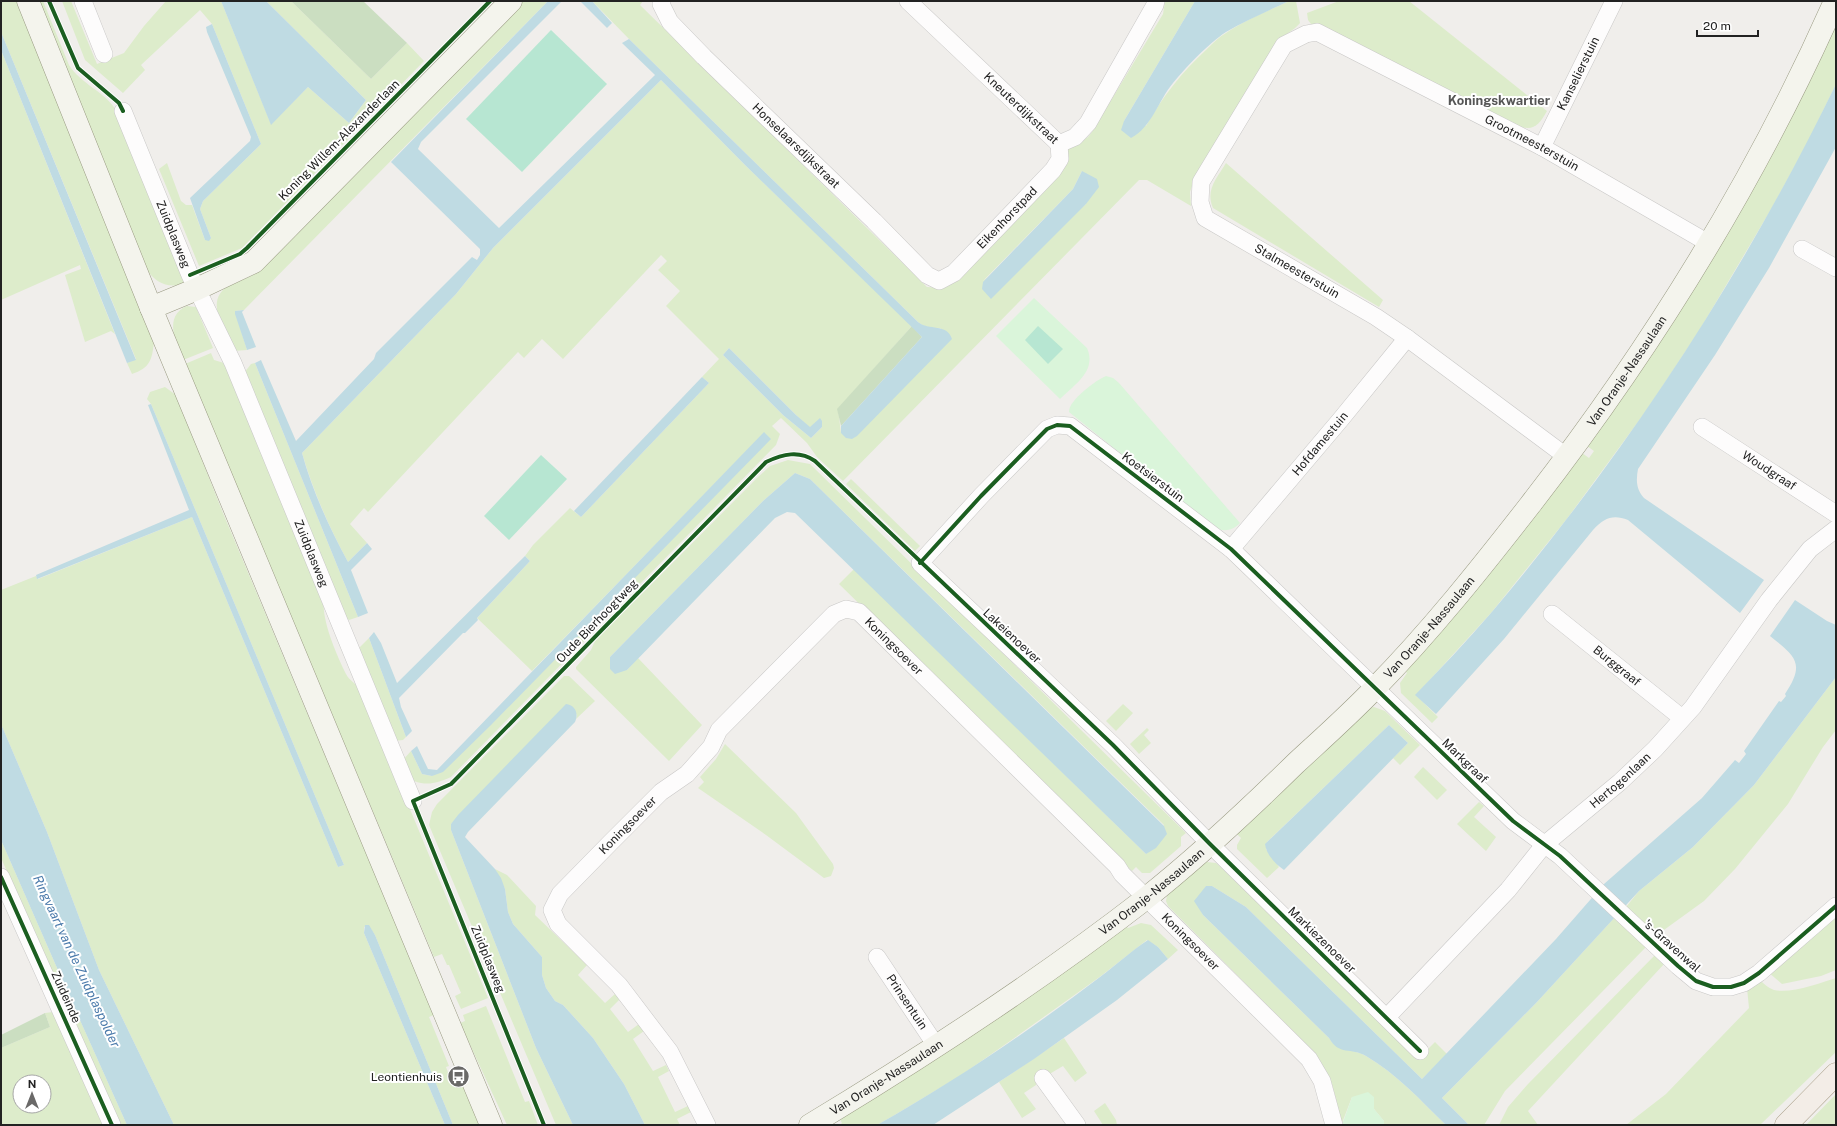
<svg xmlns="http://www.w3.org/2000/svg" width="1837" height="1126" viewBox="0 0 1837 1126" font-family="'Public Sans',sans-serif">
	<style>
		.grass { fill: #ddeccb; fill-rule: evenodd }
		.forest { fill: #cbdec1 }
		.park { fill: #daf5da }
		.pitch { fill: #b7e6d2 }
		.water { fill: #bfdbe3 }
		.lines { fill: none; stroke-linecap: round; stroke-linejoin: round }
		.street-casing { stroke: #c9c8c7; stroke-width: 18 }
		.secondary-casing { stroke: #999a82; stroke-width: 23 }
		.primary-casing { stroke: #a79c86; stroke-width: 23 }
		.street { stroke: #fdfcfc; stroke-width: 17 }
		.secondary { stroke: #f4f4ed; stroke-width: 22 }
		.primary { stroke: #f3ede7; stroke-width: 22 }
		.cycleway-casing { stroke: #fff; stroke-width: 6 }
		.cycleway { stroke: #1b5e20; stroke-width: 4 }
		.labels { text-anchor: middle; stroke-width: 4; stroke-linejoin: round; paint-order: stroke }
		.street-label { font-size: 12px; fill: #222; stroke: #fff }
		.poi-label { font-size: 12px; fill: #222; stroke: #fff; text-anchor: end }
		.neighbourhood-label { font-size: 13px; font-weight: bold; fill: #555; stroke: #fff }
		.water-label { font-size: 13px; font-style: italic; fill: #4a7aab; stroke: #fff }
	</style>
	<rect width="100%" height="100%" fill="#f0eeeb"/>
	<g class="grass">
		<path d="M1,1H17L154,342C152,360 150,368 132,374L127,363L136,359L1,32Z"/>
		<path d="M38,1H43L69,65C81,84 105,92 116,110L184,278L183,283L179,285C164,287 157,282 147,271Z"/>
		<polygon points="62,1 71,1 97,64 124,53 144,26 166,1 221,1 271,124 308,87 349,123 366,100 266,1 291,1 371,79 407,43 424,61 242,248 199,266 159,169 167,163 181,201 186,205 192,205 205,240 211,238 200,209 203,201 261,144 212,24 200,10 141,65 145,70 123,93 85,60"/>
		<path d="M523,1H548L244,310L235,311L247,350L233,351C224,328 202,298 232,284C244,279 255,276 265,266Z"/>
		<path d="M592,1H643L640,5L927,287L942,288L1067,149L1088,137L1092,132L1163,14L1165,1H1195L1124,121L1146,126C1163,96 1182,72 1207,49C1213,43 1219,37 1226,33C1245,20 1268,11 1289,1H1296L1300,23C1294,31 1282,35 1275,44L1194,180L1190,192L1191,206L1147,180H1139L843,481L817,457L807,443L781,418L772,426L780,434L776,445L451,777C437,783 428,786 414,781L402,761L411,751L422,774L432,776L764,433L532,671L477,618L530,561L525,556L533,545L570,508L581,517L709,383L702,377L719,359L666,306L680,291L658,270L667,261L661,255L563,359L542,339L524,358L518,352L368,512L364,508L350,524L367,543L348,562C329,527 313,491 302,453L456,294L493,248L661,80L745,165L912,326L838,409L841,433L941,328C933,328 925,328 918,322L629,39ZM1082,171L1086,204L983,281L1073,189ZM729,348L796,415L810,428L820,419L822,427L811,438L783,415L723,355Z"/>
		<path d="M1339,1H1409L1547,111C1540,124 1533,132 1519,126L1311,24L1308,20L1307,13Z"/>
		<polygon points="1836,23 1836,84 1809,140 1773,206 1699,331 1646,411 1566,520 1491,613 1416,695 1438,717 1432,723 1401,693 1400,683 1407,673 1403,669 1582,453 1589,458 1594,451 1587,446"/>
		<polygon points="1,50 115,334 111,331 85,342 65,275 81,269 80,265 1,300"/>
		<path d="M1226,163L1383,300L1379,307L1213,208C1205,190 1217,178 1226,163Z"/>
		<path d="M187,306L196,307L213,348L183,360C176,343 163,316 187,306Z"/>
		<path d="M211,353L214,360L224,363L324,600C321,619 337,656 346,674C349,680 356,684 360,688L488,998L461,1009L455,996L461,993L449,965H447L442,954L434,957L185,364Z"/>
		<polygon points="255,363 358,617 349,620 344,617 244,373 251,364"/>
		<polygon points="165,387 176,395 223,513 434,1015 429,1017 449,1066 446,1067 452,1083 462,1079 480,1125 453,1125 375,935 368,925 364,927 364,933 445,1125 174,1125 99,970 47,832 1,724 1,590 36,576 38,579 192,517 338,867 344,865 151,404 147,399 150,392"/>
		<polygon points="788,460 810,464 1186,833 1181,837 1181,846 1150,873 1142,873 1136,867 1132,871 839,584 854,569 1146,854 1164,825 810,479 795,473 763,501 610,657 627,670 638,658 702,725 669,761 576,669 576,667 591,650 595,641 757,478 770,466"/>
		<polygon points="851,479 920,546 915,551 846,484"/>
		<polygon points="369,638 406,737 403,740 394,741 357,650"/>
		<polygon points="564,676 569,676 595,701 576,719 577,714 451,824 451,830 536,1048 573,1125 556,1125 429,825 432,812 437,804"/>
		<polygon points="1836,677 1836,730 1823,747 1788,804 1735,869 1704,901 1657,935 1626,907 1639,891 1693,847 1754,785"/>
		<polygon points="1123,704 1133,713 1116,731 1106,721"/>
		<polygon points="1374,707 1385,711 1420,745 1400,765 1393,758 1408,743 1389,725 1267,842 1266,849 1279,867 1267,878 1237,849 1237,845 1241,838 1236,833 1367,709"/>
		<polygon points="1147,728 1149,730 1144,735 1151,743 1139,754 1130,744"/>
		<polygon points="725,744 796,813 833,864 834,868 831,876 824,878 766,835 698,788 704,782 700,777 716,759"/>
		<polygon points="1423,767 1447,790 1437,800 1414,777"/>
		<polygon points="1479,802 1484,806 1474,817 1496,837 1486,851 1457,824"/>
		<polygon points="1,840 75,1009 127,1125 120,1125 9,876 1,858"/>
		<path d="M1207,862L1216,863L1223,869L1417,1060L1435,1042L1447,1054L1422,1079L1246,907L1212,886H1206L1200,909L1203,915L1329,1038C1338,1053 1353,1048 1366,1056C1397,1074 1421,1101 1446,1125H1384V1121L1374,1109V1097H1352L1342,1123L1332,1084L1316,1054L1168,906L1166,901L1167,896L1199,864Z"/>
		<polygon points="495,869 507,875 536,906 535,915 587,965 578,975 605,1003 615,994 620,999 610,1009 628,1032 639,1024 644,1031 633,1039 653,1071 666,1065 669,1071 658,1077 675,1112 688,1106 691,1112 677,1119 680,1125 645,1125 624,1084 593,1038 563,1005 555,1001 546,988 542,975 542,957 513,924 508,912 505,889"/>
		<polygon points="1836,912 1836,970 1821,976 1782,984 1768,972"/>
		<polygon points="1615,917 1646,947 1505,1091 1484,1125 1469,1125 1442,1098 1537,1002"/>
		<polygon points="1141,923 1151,925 1178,950 1168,959 1158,947 1147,940 1101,976 1013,1039 960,1076 893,1116 877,1125 840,1125 842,1123 839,1118 1125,925 1128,928"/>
		<polygon points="1656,954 1665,963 1528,1111 1538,1125 1499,1125 1508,1107 1528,1084"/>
		<path d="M1836,978V1052L1760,1125H1626L1666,1094L1749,1008L1747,988L1759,979C1763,983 1768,988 1774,990C1791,994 1820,983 1836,978Z"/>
		<polygon points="486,1006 525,1102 529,1101 538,1125 507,1125 460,1023 465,1021 463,1015"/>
		<path d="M53,1012L103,1125H1V1048L50,1027L45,1013ZM20,1082H44V1106H20Z"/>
		<polygon points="1064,1038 1087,1073 1075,1082 1063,1066 1036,1082 1036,1085 1024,1093 1036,1109 1022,1118 999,1082"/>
		<polygon points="1836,1094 1836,1125 1806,1125"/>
		<polygon points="1105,1103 1116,1120 1117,1125 1103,1125 1094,1111"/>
	</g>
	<g class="forest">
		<polygon points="291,1 363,1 407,43 371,79"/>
		<polygon points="912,326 922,337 841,426 837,409"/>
		<polygon points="45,1013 50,1027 1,1048 1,1035"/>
	</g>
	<g class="park">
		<path d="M1034,298L1087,348C1097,371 1075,384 1060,399L996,336Z"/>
		<path d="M1106,376L1113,378L1119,383L1240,523C1231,532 1222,532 1211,526L1069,412C1068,401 1096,380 1106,376Z"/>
		<polygon points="1368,1092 1374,1097 1374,1109 1384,1121 1384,1125 1342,1125 1352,1097"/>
	</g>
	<g class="pitch">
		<polygon points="551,30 607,84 522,172 466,119"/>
		<polygon points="1038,326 1063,349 1048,364 1025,340"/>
		<polygon points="541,455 567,479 509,540 484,516"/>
	</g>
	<g class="water">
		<polygon points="221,1 266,1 366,100 349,123 308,87 271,125"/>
		<path d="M548,1H562L421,142L418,149L499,228L655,75L622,43L629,39L918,322C929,331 947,323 952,339L857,436L852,439L846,438L841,433V426L922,337L745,165L661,80L493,248L456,294L302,453C312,490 329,527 348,562L367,543L372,549L351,570L368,613L358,617L255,363L261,360L296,441L374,359L376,353L472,257L477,260L480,255V249L391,162Z"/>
		<polygon points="580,1 592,1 612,23 607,28"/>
		<path d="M1195,1H1289C1268,11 1246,20 1226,32C1208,44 1186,67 1173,83C1158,101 1152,127 1131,138L1121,130L1124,121Z"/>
		<polygon points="212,24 261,144 203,201 200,209 211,238 209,241 205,240 190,198 250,141 251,137 207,32 206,27"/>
		<polygon points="1,32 136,360 127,363 1,50"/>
		<path d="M1836,84V147L1769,268L1715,355L1638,469C1636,480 1636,489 1644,498L1764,580L1740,613L1628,520C1613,514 1604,518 1593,530L1504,639L1436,714L1415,695C1441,668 1467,641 1491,613C1627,452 1744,274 1836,84Z"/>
		<polygon points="1082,171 1097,179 1099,187 1086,204 991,299 982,289 983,282 1073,189"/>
		<polygon points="244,310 242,312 256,347 247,350 235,314 235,311"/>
		<polygon points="729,348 796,415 810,427 820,418 822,421 822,427 811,438 783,415 723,355"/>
		<polygon points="702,377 709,383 581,517 574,511"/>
		<polygon points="151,404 344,865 338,867 192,517 37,579 36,575 189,510 148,405"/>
		<polygon points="764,432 771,439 491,725 443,772 432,776 422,774 411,751 417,746 428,769 437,770"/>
		<polygon points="795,473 810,479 1164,826 1167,834 1156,848 1146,854 795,513 787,512 775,518 627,670 615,674 610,669 610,657 763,501"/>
		<polygon points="525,556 530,561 477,618 478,620 465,633 463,633 399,698 401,707 412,731 406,737 369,638 374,632 381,643 397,683"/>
		<path d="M1795,600L1827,621L1836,625V677L1754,785L1693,847L1639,891L1537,1002L1442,1098L1469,1125H1446C1421,1101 1397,1074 1366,1056C1351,1047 1339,1056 1329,1038L1203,915L1194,901L1206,886H1212L1246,907L1422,1079L1556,939L1604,884L1702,798L1735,760L1739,763L1746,754L1744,751L1779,701L1781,702L1786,696L1785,694C1806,663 1795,656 1770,636Z"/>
		<path d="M566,704C575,705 579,713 575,722L468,832L465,837L495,869L501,878L505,889L508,912L513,924L542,957V975L546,988L555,1001L563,1005L593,1038L624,1084L645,1125H573L536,1048L451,830V824L458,815Z"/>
		<polygon points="1,724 47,832 99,970 174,1125 127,1125 75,1009 1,840"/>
		<path d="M1389,725L1408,743L1284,870C1276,865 1266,854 1265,844Z"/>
		<polygon points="365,925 369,925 375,935 453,1125 445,1125 364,933"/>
		<path d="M1148,940L1158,947L1168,959L1117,1000L1034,1059L933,1125H877C955,1081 1029,1031 1100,977C1116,965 1131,951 1148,940Z"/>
	</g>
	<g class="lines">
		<defs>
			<g id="street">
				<polyline points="83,1 104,54"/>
				<path id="s1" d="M662,1L661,4L670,22L704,57L874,221L927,275L939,281L954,273L1053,170L1060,159L1059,144"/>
				<path id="s2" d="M908,1L1059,144"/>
				<path id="s3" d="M123,111L190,275L233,363L413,801"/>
				<polyline points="1059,144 1075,137 1088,123 1155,5 1156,1"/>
				<path id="s4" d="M1542,147L1614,1"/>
				<polyline points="1802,249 1836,268"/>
				<path id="s5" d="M1702,427L1836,514"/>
				<path id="s6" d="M1567,457L1407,338L1376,317L1205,218L1200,202L1201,182L1284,45L1306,34L1317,32L1542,147L1710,244"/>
				<path id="s7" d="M1231,549L1341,419L1407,338"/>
				<path id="s8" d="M1552,614L1682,718"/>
				<polyline points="1,877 112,1125"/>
				<path id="s9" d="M877,957L937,1047"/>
				<path id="s10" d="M1387,1017L1508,890L1544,845L1620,782L1655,749L1693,707L1769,600L1810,549L1836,529"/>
				<polyline points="1420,1051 1210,844 1113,745 920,563 981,496 1047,429 1057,425 1070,426 1231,549 1513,821 1560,856 1678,966 1696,981 1713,987 1731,987 1744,983 1759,973 1836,906"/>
				<polyline points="1043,1078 1077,1125"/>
				<path id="s11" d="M707,1125L670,1052L619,985L558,924L552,910L560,894L610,843L661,792L687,774L711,747L719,730L834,614L846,609L859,612L1117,866L1122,874L1309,1059L1322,1081L1334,1125"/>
			</g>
			<g id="secondary">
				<polyline points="28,1 151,308 491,1125"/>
				<polyline points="151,308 197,289 254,262 511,1"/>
				<path id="s12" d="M810,1125C926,1055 1038,982 1145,899C1198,857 1247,811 1295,764C1322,739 1349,715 1374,689C1430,632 1481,568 1530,505C1651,349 1755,182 1835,1"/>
			</g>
			<polyline id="primary" points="1786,1125 1836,1074"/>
		</defs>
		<use href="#street" class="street-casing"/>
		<use href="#secondary" class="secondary-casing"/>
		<use href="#primary" class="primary-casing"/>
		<use href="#street" class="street"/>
		<use href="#secondary" class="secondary"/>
		<use href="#primary" class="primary"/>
		<defs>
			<g id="cycleway">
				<polyline points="49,1 78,68 119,103 123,111"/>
				<polyline points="190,275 240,254 247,248 490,1"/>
				<polyline points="920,563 981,496 1047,429 1057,425 1070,426 1231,549 1513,821 1560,856 1678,966 1696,981 1713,987 1731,987 1744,983 1759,973 1836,906"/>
				<polyline points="1,877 112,1125"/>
				<path d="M544,1125L413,801L451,784L455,780L766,462C783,454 799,450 815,461L1113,745L1210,844L1420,1051"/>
			</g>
		</defs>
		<use href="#cycleway" class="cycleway-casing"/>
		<use href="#cycleway" class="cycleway"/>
	</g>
	<defs>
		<symbol id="bus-disc" viewBox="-11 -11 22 22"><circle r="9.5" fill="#6a6968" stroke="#fff"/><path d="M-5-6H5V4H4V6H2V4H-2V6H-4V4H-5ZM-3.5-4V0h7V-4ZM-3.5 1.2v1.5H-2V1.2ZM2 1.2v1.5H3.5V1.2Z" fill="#fff"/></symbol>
	</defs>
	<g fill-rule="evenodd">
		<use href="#bus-disc" x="446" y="1064" width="25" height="25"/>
	</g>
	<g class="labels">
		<g class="street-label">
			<text dy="4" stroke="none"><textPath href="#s4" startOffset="82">Kanselierstuin</textPath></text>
			<text dy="4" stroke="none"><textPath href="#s2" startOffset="156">Kneuterdijkstraat</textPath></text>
			<text transform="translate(339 140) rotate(-45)" y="4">Koning Willem-Alexanderlaan</text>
			<text dy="4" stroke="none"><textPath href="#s6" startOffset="909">Grootmeesterstuin</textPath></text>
			<text dy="4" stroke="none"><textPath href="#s1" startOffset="200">Honselaarsdijkstraat</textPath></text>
			<text dy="4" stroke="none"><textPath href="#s1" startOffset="491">Eikenhorstpad</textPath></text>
			<text dy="4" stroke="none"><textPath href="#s3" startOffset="133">Zuidplasweg</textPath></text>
			<text transform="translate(1297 271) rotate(30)" y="4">Stalmeesterstuin</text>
			<text dy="4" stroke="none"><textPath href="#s12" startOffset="1122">Van Oranje-Nassaulaan</textPath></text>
			<text dy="4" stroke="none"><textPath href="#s7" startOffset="138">Hofdamestuin</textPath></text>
			<text dy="4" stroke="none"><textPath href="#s5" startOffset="80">Woudgraaf</textPath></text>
			<text transform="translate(1153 477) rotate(37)" y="4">Koetsierstuin</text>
			<text dy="4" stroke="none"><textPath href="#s3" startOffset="481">Zuidplasweg</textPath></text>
			<text transform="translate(597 621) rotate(-46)" y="4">Oude Bierhoogtweg</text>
			<text dy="4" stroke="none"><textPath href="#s12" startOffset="798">Van Oranje-Nassaulaan</textPath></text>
			<text transform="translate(1012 636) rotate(43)" y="4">Lakeienoever</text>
			<text dy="4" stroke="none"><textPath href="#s11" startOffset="754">Koningsoever</textPath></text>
			<text dy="4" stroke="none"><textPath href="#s8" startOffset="83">Burggraaf</textPath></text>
			<text transform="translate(1465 761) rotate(44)" y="4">Markgraaf</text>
			<text dy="4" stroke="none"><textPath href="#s10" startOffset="333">Hertogenlaan</textPath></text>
			<text dy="4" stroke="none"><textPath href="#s11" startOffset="382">Koningsoever</textPath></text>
			<text dy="4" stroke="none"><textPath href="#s12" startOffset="414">Van Oranje-Nassaulaan</textPath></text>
			<text transform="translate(1322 940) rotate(44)" y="4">Markiezenoever</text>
			<text dy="4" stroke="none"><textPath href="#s11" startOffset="1173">Koningsoever</textPath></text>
			<text transform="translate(1672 946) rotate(42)" y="4">'s-Gravenwal</text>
			<text transform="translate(488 959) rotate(68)" y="4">Zuidplasweg</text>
			<text transform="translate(66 997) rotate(66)" y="4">Zuideinde</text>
			<text dy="4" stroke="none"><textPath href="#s9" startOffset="54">Prinsentuin</textPath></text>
			<text dy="4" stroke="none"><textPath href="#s12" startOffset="90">Van Oranje-Nassaulaan</textPath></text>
		</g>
		<g class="poi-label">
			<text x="442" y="1081">Leontienhuis</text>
		</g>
		<g class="neighbourhood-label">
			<text x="1499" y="105">Koningskwartier</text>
		</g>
		<g class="water-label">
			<text transform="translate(77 961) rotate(65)" y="5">Ringvaart van de Zuidplaspolder</text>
		</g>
	</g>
	<rect width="1837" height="1126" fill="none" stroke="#222222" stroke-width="4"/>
	<g transform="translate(32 1094)"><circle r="19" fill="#ffffff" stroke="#a7a7a7"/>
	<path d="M0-3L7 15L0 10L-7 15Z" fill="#6a6968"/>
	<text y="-6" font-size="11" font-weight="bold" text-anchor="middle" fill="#222222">N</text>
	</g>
	<path d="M1697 30v6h61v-6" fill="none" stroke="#222222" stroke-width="2"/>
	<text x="1703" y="30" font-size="12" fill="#222222" stroke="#ffffff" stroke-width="3" paint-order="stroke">20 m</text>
</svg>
